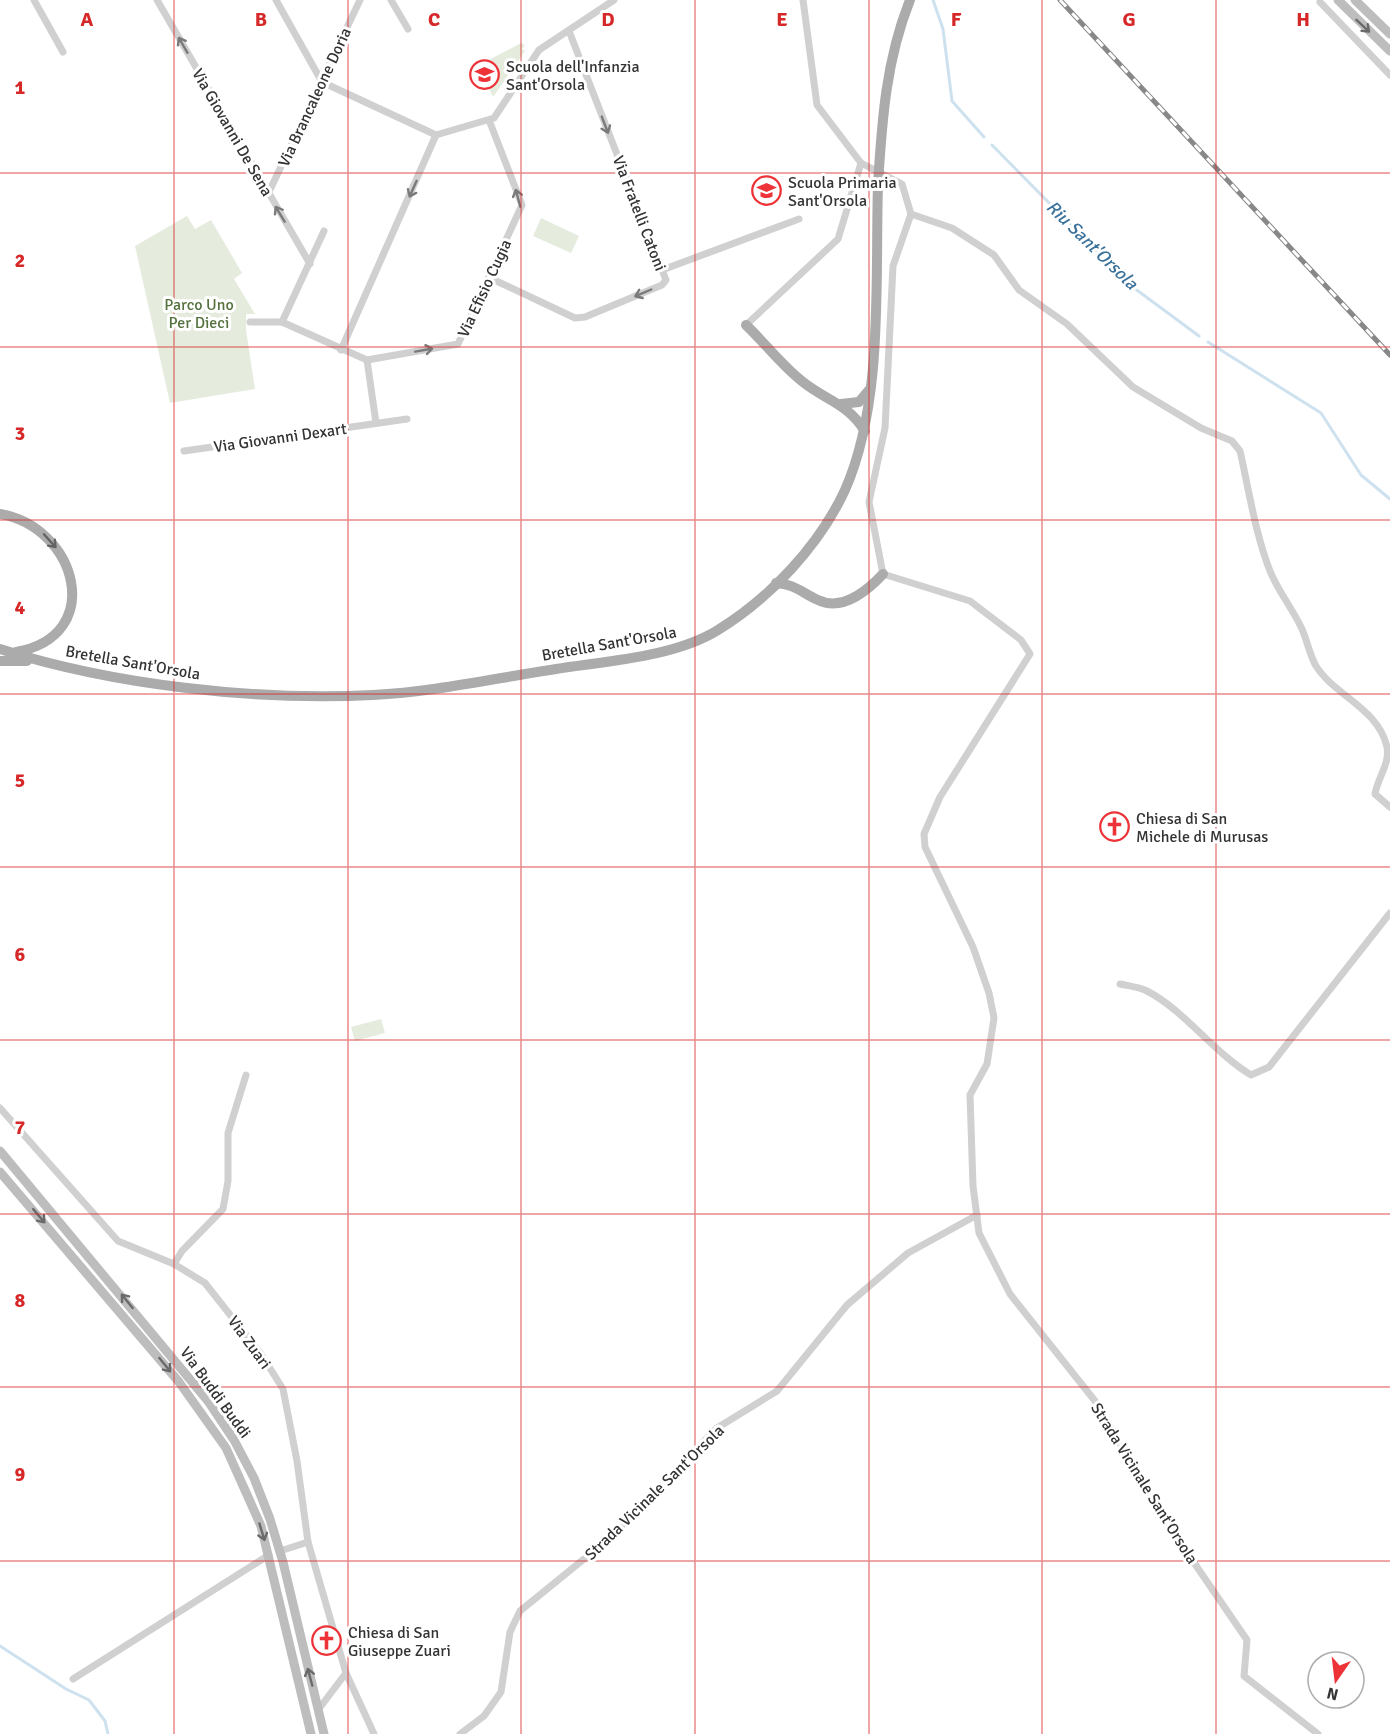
<svg xmlns="http://www.w3.org/2000/svg" width="1390" height="1734" viewBox="0 0 1390 1734" font-family="Signika,sans-serif">
	<style>
		.green { fill: #e5ecde }
		.lines { fill: none; stroke-linecap: round; stroke-linejoin: round }
		.stream { stroke: #cee1ef; stroke-width: 3 }
		.minor { stroke: #d0d0d0; stroke-width: 7 }
		.secondary { stroke: #bdbdbd; stroke-width: 9 }
		.primary { stroke: #ababab; stroke-width: 10 }
		.rail-casing { stroke: #888; stroke-width: 5 }
		.rail { stroke: #fff; stroke-width: 3; stroke-dasharray: 9; stroke-linecap: butt }
		.primary-bridge { stroke: #ababab; stroke-width: 10 }
		.oneway { stroke: #6a6a6a }
		.oneway2 { stroke: #7a7a7a }
		.oneway3 { stroke: #636363 }
		.grid { fill: none; stroke: #d62828; stroke-width: 1.5; stroke-opacity: 0.55 }
		.labels { text-anchor: middle; stroke-width: 6; stroke-linejoin: round; paint-order: stroke }
		.poi-label { font-size: 16px; fill: #333; stroke: #fff; text-anchor: start }
		.street-label { font-size: 16px; fill: #333; stroke: #fff }
		.park-label { font-size: 16px; fill: #54723d; stroke: #fff }
		.water-label { font-size: 18px; font-style: italic; fill: #3b729b; stroke: #fff }
		.grid-label { font-size: 20px; text-anchor: middle; font-weight: bold; fill: #d62828; stroke: #fff; stroke-width: 6; stroke-linejoin: round; paint-order: stroke }
	</style>
	<rect width="100%" height="100%" fill="#fff"/>
	<g class="green">
		<polygon points="521,43 525,45 522,49 525,51 493,97 482,74 477,76 472,69"/>
		<polygon points="187,216 195,229 211,220 242,273 234,279 255,314 246,314 246,330 255,389 170,403 135,246"/>
		<polygon points="541,218 579,236 571,253 533,236"/>
		<polygon points="381,1019 385,1033 355,1041 351,1027"/>
	</g>
	<g class="lines">
		<g class="stream">
			<polyline points="933,0 943,29 952,101 984,137"/>
			<polyline points="992,145 1130,285 1199,336"/>
			<polyline points="1208,342 1321,413 1361,475 1390,499"/>
			<polyline points="0,1646 66,1689 89,1700 105,1721 108,1734"/>
		</g>
		<g class="minor">
			<polyline points="34,0 63,52"/>
			<polyline points="157,0 310,264"/>
			<polyline points="276,0 322,82 436,135"/>
			<polyline points="391,0 408,29"/>
			<path d="M803,0L817,105L861,163L902,184L911,214L952,228L994,255L1019,290L1067,324L1133,387L1201,428L1232,441L1240,451C1249,490 1255,533 1270,571C1278,591 1292,608 1301,627C1307,639 1309,654 1316,666C1335,696 1378,708 1387,747C1390,764 1378,777 1375,794L1390,807"/>
			<polyline points="1320,2 1390,75"/>
			<polyline points="436,135 494,118 539,50 614,0"/>
			<polyline points="268,194 360,0"/>
			<polyline points="911,214 893,266 885,428 869,502 883,574 970,601 1021,640 1030,654 940,797 924,834 925,847 973,947 989,993 994,1018 987,1064 970,1095 973,1186 979,1233 1010,1294 1095,1401 1160,1513 1247,1640 1244,1676 1318,1734"/>
			<polyline points="662,270 799,219"/>
			<polyline points="490,278 575,318 585,317 662,285 666,280 569,31"/>
			<polyline points="250,322 282,322 367,360 458,344 522,205 489,120"/>
			<polyline points="282,322 324,231"/>
			<polyline points="746,325 838,239 861,163"/>
			<polyline points="341,350 436,135"/>
			<polyline points="367,360 376,423"/>
			<polyline points="184,451 407,419"/>
			<path d="M1120,984C1129,986 1139,987 1147,991C1184,1010 1213,1052 1251,1075L1269,1067L1390,913"/>
			<polyline points="0,1108 118,1241 174,1264 205,1283 261,1354 283,1389 297,1461 308,1542 346,1673"/>
			<polyline points="174,1264 182,1251 223,1209 228,1181 228,1133 246,1075"/>
			<polyline points="280,1551 308,1542"/>
			<polyline points="73,1679 269,1555"/>
			<polyline points="318,1710 346,1673 374,1734"/>
			<polyline points="460,1734 484,1716 501,1692 510,1632 520,1611 611,1537 717,1428 777,1391 847,1305 908,1253 977,1215"/>
		</g>
		<g class="secondary">
			<polyline points="1338,0 1390,51"/>
			<polyline points="1355,0 1390,34"/>
			<polyline points="0,1151 208,1401 234,1440 254,1478 270,1519 283,1562 324,1734"/>
			<polyline points="0,1172 179,1382 226,1448 261,1526 311,1734"/>
		</g>
		<g class="primary">
			<path d="M746,325C765,343 782,366 803,382C827,401 847,403 865,431"/>
			<polyline points="841,404 859,402 870,389"/>
			<path d="M0,514C77,527 107,636 16,652"/>
			<path d="M776,583C795,584 802,593 818,600C843,612 868,590 883,574"/>
			<path d="M0,649C113,685 255,701 373,695C434,692 496,678 556,669C606,661 675,657 718,630C770,598 819,546 845,490C884,402 875,280 878,184"/>
			<polyline points="0,661 27,661"/>
		</g>
		<defs>
			<polyline id="rail" points="1060,0 1390,355"/>
		</defs>
		<use href="#rail" class="rail-casing"/>
		<use href="#rail" class="rail"/>
		<path class="primary-bridge" d="M878,184C882,120 886,60 910,0"/>
	</g>
	<defs><path id="oneway-shaft" d="M-6 0H5M1.5-3L5.5 0L1.5 3" fill="none" stroke-width="1.6" stroke-linecap="round" stroke-linejoin="round" transform="scale(1.5)"/></defs>
	<g class="oneway">
		<use href="#oneway-shaft" transform="translate(1363 26) rotate(43)"/>
		<use href="#oneway-shaft" transform="translate(39 1216) rotate(50)"/>
		<use href="#oneway-shaft" transform="translate(127 1301) rotate(-129)"/>
		<use href="#oneway-shaft" transform="translate(165 1365) rotate(51)"/>
		<use href="#oneway-shaft" transform="translate(262 1532) rotate(73)"/>
		<use href="#oneway-shaft" transform="translate(310 1677) rotate(-105)"/>
	</g>
	<g class="oneway2">
		<use href="#oneway-shaft" transform="translate(183 45) rotate(-120)"/>
		<use href="#oneway-shaft" transform="translate(605 125) rotate(69)"/>
		<use href="#oneway-shaft" transform="translate(413 189) rotate(114)"/>
		<use href="#oneway-shaft" transform="translate(518 198) rotate(-105)"/>
		<use href="#oneway-shaft" transform="translate(280 214) rotate(-121)"/>
		<use href="#oneway-shaft" transform="translate(643 293) rotate(157)"/>
		<use href="#oneway-shaft" transform="translate(424 350) rotate(-10)"/>
	</g>
	<use class="oneway3" href="#oneway-shaft" transform="translate(50 541) rotate(48)"/>
	<path class="grid" d="M174,0V1734M348,0V1734M521,0V1734M695,0V1734M869,0V1734M1042,0V1734M1216,0V1734M0,173H1390M0,347H1390M0,520H1390M0,694H1390M0,867H1390M0,1040H1390M0,1214H1390M0,1387H1390M0,1561H1390"/>
	<defs>
		<symbol id="school-ring" viewBox="-11 -11 22 22"><circle r="9.5" fill="#fff" stroke="#ed3238" stroke-width="1.5"/><path d="M0-5L7-2L0 1L-7-2ZM-4 1L0 2.5L4 1V4Q0 6-4 4Z" fill="#ed3238"/></symbol>
		<symbol id="church-ring" viewBox="-11 -11 22 22"><circle r="9.5" fill="#fff" stroke="#ed3238" stroke-width="1.5"/><path d="M-1.2-6h2.4v3.5h3.3v2.4h-3.3V6h-2.4V-.1h-3.3v-2.4h3.3Z" fill="#ed3238"/></symbol>
	</defs>
	<g fill-rule="evenodd">
		<use href="#school-ring" x="468" y="58" width="33" height="33"/>
		<use href="#school-ring" x="750" y="174" width="33" height="33"/>
		<use href="#church-ring" x="1098" y="810" width="33" height="33"/>
		<use href="#church-ring" x="310" y="1624" width="33" height="33"/>
	</g>
	<g class="labels">
		<g class="poi-label">
			<text x="506" y="72">Scuola dell'Infanzia<tspan x="506" dy="18">Sant'Orsola</tspan></text>
			<text x="788" y="188">Scuola Primaria<tspan x="788" dy="18">Sant'Orsola</tspan></text>
			<text x="1136" y="824">Chiesa di San<tspan x="1136" dy="18">Michele di Murusas</tspan></text>
			<text x="348" y="1638">Chiesa di San<tspan x="348" dy="18">Giuseppe Zuari</tspan></text>
		</g>
		<g class="street-label">
			<text transform="translate(314 97) rotate(-65)" y="6">Via Brancaleone Doria</text>
			<text transform="translate(233 132) rotate(60)" y="6">Via Giovanni De Sena</text>
			<text transform="translate(640 213) rotate(69)" y="6">Via Fratelli Catoni</text>
			<text transform="translate(484 288) rotate(-65)" y="6">Via Efisio Cugia</text>
			<text transform="translate(280 437) rotate(-8)" y="6">Via Giovanni Dexart</text>
			<text transform="translate(609 643) rotate(-10)" y="6">Bretella Sant'Orsola</text>
			<text transform="translate(133 662) rotate(10)" y="6">Bretella Sant'Orsola</text>
			<text transform="translate(250 1342) rotate(54)" y="6">Via Zuari</text>
			<text transform="translate(216 1392) rotate(54)" y="6">Via Buddi Buddi</text>
			<text transform="translate(1145 1483) rotate(58)" y="6">Strada Vicinale Sant'Orsola</text>
			<text transform="translate(654 1492) rotate(-44)" y="6">Strada Vicinale Sant'Orsola</text>
		</g>
		<g class="park-label">
			<text x="199" y="310">Parco Uno<tspan x="199" dy="18">Per Dieci</tspan></text>
		</g>
		<g class="water-label">
			<text transform="translate(1092 245) rotate(44)" y="6">Riu Sant'Orsola</text>
		</g>
	</g>
	<g class="grid-label">
		<text x="87" y="26">A</text>
		<text x="261" y="26">B</text>
		<text x="434" y="26">C</text>
		<text x="608" y="26">D</text>
		<text x="782" y="26">E</text>
		<text x="956" y="26">F</text>
		<text x="1129" y="26">G</text>
		<text x="1303" y="26">H</text>
		<text x="20" y="94">1</text>
		<text x="20" y="267">2</text>
		<text x="20" y="440">3</text>
		<text x="20" y="614">4</text>
		<text x="20" y="787">5</text>
		<text x="20" y="961">6</text>
		<text x="20" y="1134">7</text>
		<text x="20" y="1307">8</text>
		<text x="20" y="1481">9</text>
	</g>
	<g transform="translate(1336 1680) rotate(194)"><circle r="28" fill="#ffffff" stroke="#adadad" stroke-width="1.5"/>
	<path d="M0-4.5L10 22L0 15L-10 22Z" fill="#ed3238"/>
	<text y="-9" font-size="16" font-weight="bold" text-anchor="middle" fill="#333333">N</text>
	</g>
</svg>
